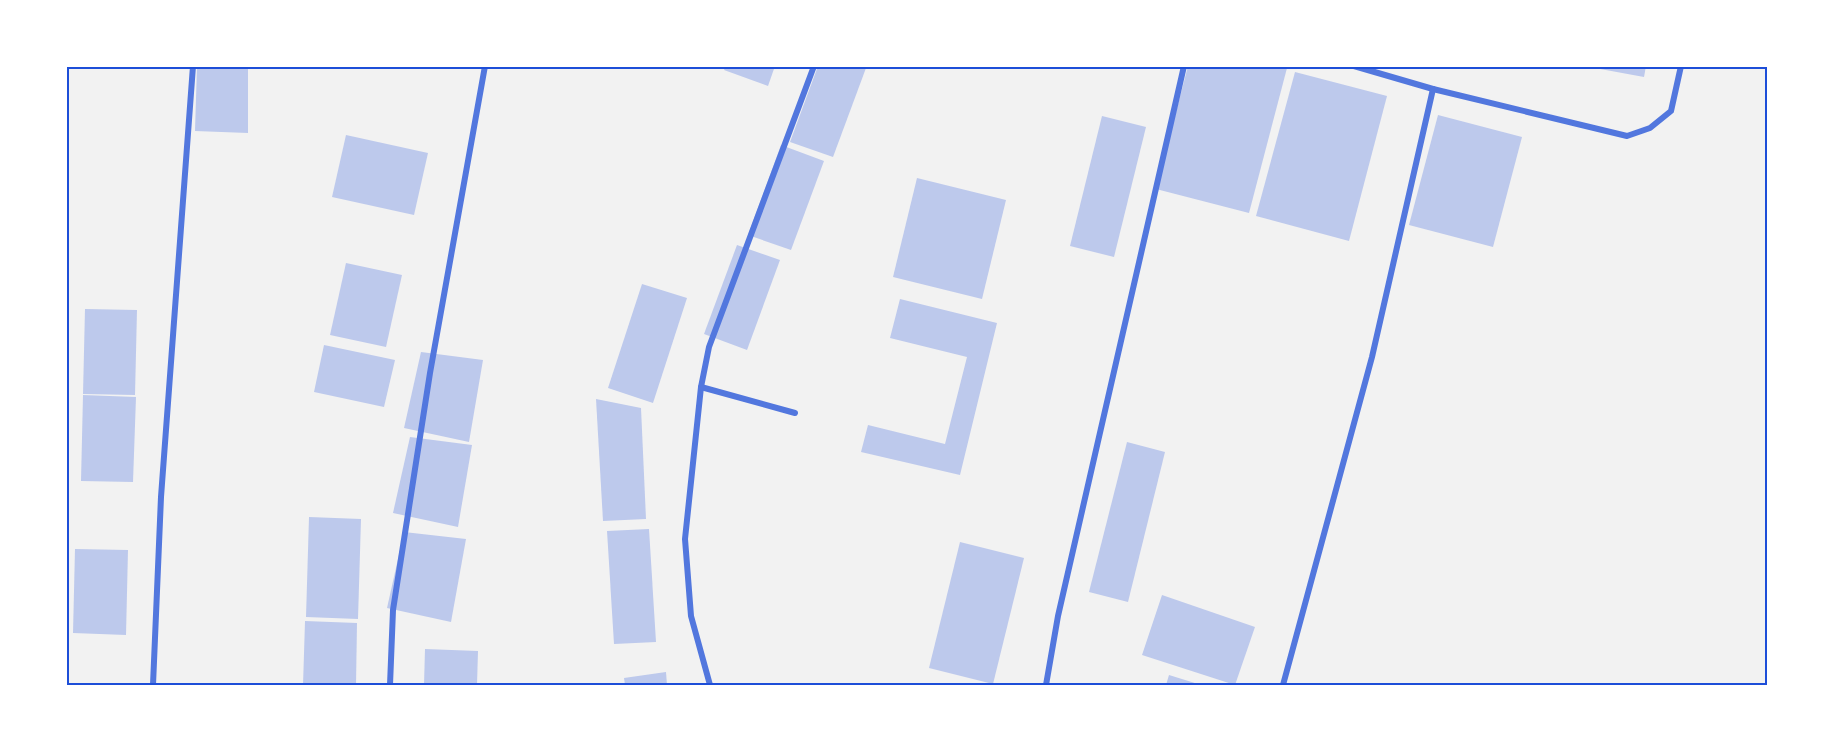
<svg xmlns="http://www.w3.org/2000/svg" width="1834" height="751" viewBox="0 0 1834 751" font-family="'DM Sans',sans-serif">
	<style>
		.building { fill: #bdc9ec }
		.lines { fill: none; stroke-linecap: round; stroke-linejoin: round }
		.minor { stroke: #5277de; stroke-width: 6 }
		.neatline { fill: none; stroke: #1d4ed8; stroke-width: 2 }
	</style>
	<rect width="100%" height="100%" fill="#f2f2f2"/>
	<g class="building">
		<polygon points="197,66 248,66 248,133 195,131"/>
		<polygon points="726,66 775,66 768,86 724,70"/>
		<polygon points="818,66 861,66 866,68 833,157 790,142"/>
		<polygon points="1188,66 1279,66 1287,68 1249,213 1156,189"/>
		<polygon points="1584,66 1646,66 1644,77"/>
		<polygon points="1295,72 1387,96 1349,241 1256,216"/>
		<polygon points="1438,115 1522,137 1493,247 1409,225"/>
		<polygon points="1102,116 1146,127 1114,257 1070,246"/>
		<polygon points="346,135 428,153 414,215 332,197"/>
		<polygon points="781,145 824,161 791,250 748,235"/>
		<polygon points="917,178 1006,200 982,299 893,277"/>
		<polygon points="737,245 780,260 747,350 704,334"/>
		<polygon points="346,263 402,275 386,347 330,335"/>
		<polygon points="642,284 687,298 653,403 608,388"/>
		<polygon points="900,299 997,323 960,475 861,452 868,425 945,444 967,357 890,338"/>
		<polygon points="85,309 137,310 135,395 83,394"/>
		<polygon points="324,345 395,360 384,407 314,392"/>
		<polygon points="421,352 483,360 469,442 404,428"/>
		<polygon points="83,395 136,397 133,482 81,481"/>
		<polygon points="596,399 641,408 646,519 603,521"/>
		<polygon points="410,437 472,445 458,527 393,513"/>
		<polygon points="1127,442 1165,452 1128,602 1089,592"/>
		<polygon points="309,517 361,519 358,619 306,617"/>
		<polygon points="649,529 656,642 614,644 607,531"/>
		<polygon points="404,532 466,539 451,622 387,608"/>
		<polygon points="960,542 1024,558 993,684 929,668"/>
		<polygon points="75,549 128,550 126,635 73,633"/>
		<polygon points="1162,595 1255,627 1235,685 1142,655"/>
		<polygon points="305,621 357,623 356,685 303,685"/>
		<polygon points="425,649 478,651 477,685 424,685"/>
		<polygon points="666,672 667,685 625,685 624,678"/>
		<polygon points="1169,675 1198,684 1198,685 1166,685"/>
	</g>
	<g class="lines">
		<g class="minor">
			<polyline points="1354,66 1433,89"/>
			<polyline points="701,387 795,413"/>
			<polyline points="153,685 161,497 193,66"/>
			<polyline points="390,685 393,610 430,373 485,66"/>
			<polyline points="710,685 691,616 685,539 701,387 709,347 814,66"/>
			<polyline points="1046,685 1058,616 1184,66"/>
			<polyline points="1283,685 1372,357 1433,89 1627,136 1650,128 1671,111 1681,66"/>
		</g>
	</g>
	<rect width="1834" height="751" fill="none" stroke="#ffffff" stroke-width="135"/>
	<rect x="68" y="68" width="1698" height="616" class="neatline"/>
</svg>
